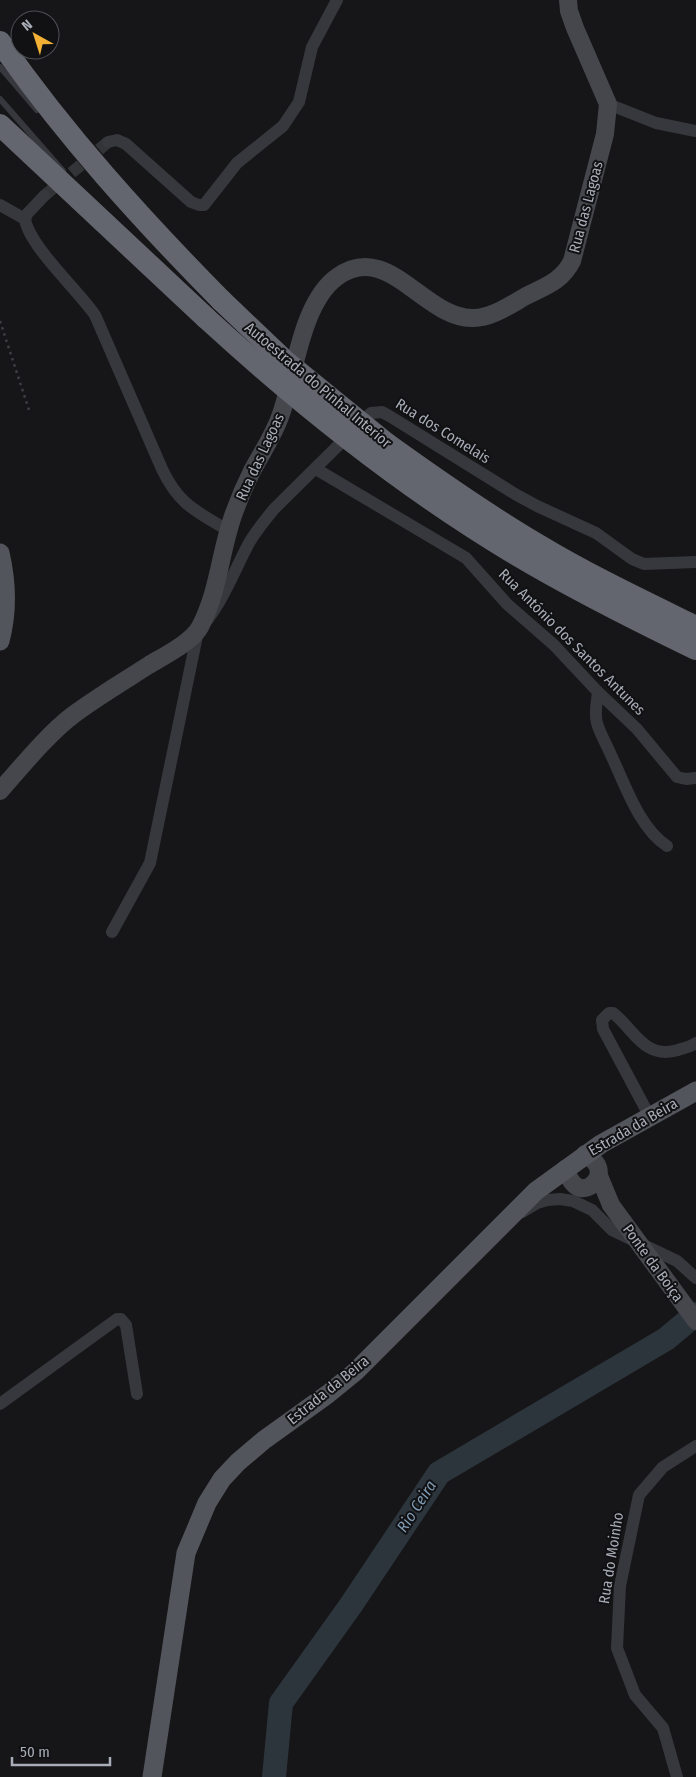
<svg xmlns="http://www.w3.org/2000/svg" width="696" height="1777" viewBox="0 0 696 1777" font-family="'Fira Sans Condensed',sans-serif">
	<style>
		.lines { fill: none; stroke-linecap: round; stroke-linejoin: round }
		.river { stroke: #2c353c; stroke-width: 24 }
		.street-tunnel { stroke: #333438; stroke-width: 12; stroke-dasharray: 12 6; stroke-linecap: butt }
		.path { stroke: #3d3f44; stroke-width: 2.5; stroke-dasharray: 2.5 4; stroke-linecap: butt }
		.lane { stroke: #37383d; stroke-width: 6 }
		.street { stroke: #37383d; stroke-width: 12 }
		.secondary { stroke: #45474d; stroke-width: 18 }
		.primary { stroke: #53555c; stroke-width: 19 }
		.highway { stroke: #63666e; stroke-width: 22 }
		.secondary-bridge { stroke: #45474d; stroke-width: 18 }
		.highway-bridge { stroke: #63666e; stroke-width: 22 }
		.labels { text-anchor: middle; stroke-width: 4; stroke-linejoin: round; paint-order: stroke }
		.street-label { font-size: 15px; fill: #a8adb8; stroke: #111113 }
		.water-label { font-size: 16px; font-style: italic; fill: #7f9bb3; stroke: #111113 }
	</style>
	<rect width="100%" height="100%" fill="#161618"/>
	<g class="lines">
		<polyline class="river" points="274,1777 281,1703 351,1605 439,1473 666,1339 696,1314"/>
		<polyline class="street-tunnel" points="44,196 108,142"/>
		<polyline class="path" points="0,321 29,410"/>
		<g class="lane">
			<polyline points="0,67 37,110"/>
			<polyline points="0,99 63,171"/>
		</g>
		<g class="street">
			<polyline points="608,104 656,123 696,131"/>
			<polyline points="108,142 117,140 126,144 191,202 199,205 204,205 237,163 283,126 299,102 312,47 337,0"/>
			<path d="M44,196L27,214L25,219C29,246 78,290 95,315L162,469C179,505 196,511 229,531"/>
			<polyline points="0,205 25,219"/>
			<polyline points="316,469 466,558 507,604 554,645 598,692 637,729 677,777 686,779 696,778"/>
			<path d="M598,692C597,702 594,713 597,723C600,734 607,745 611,755C625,784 639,828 667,846"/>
			<path d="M112,932L150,863L198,631C222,605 233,573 249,543C256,531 265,520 274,509L371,413L382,412L391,417L515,494L537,506L596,533L632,559L644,564L696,562"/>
			<path d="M650,1117L603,1029L602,1020L609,1013H613C634,1029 644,1060 678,1050C684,1048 691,1047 696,1043"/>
			<polyline points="522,1212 537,1203 548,1200 560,1199 573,1201 592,1210 612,1230 677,1261 696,1278"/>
			<polyline points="0,1404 117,1319 121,1319 126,1325 137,1394"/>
			<polyline points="677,1777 663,1728 635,1695 617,1648 620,1586 639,1495 663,1467 696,1446"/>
		</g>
		<g class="secondary">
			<path d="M0,791C21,767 48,734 73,715C97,697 124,681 149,665C164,656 192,642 200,627C219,591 220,551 234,513C239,499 245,485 252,471C262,452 274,435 281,414C295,375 301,303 337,277C388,240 422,317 472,318C490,319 510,305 526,296C546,286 562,281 572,261L605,134L608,104L575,28L569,11L568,0"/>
			<path d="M565,1169C568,1175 570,1182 576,1186C588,1194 604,1178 597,1165C595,1161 589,1157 585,1154"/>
			<polyline points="599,1176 611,1205"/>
		</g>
		<g class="primary">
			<path d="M0,553C7,583 8,611 0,641"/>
			<polyline points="152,1777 186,1553 207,1503 222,1479 238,1462 264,1440 328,1394 355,1372 536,1191 601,1144 696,1091"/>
		</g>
		<g class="highway">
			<path d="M0,42C65,135 141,219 221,300"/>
			<polyline points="0,125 206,318"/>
			<path d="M387,444C437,480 487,515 540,546C590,576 643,601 696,627"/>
		</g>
		<polyline class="secondary-bridge" points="611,1205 696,1321"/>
		<g class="highway-bridge">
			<polyline points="221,300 285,361 387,444"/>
			<path d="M206,318C301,405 402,486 512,552C572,588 634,619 696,649"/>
		</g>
	</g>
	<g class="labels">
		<g class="street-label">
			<text transform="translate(586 207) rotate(-75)" y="5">Rua das Lagoas</text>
			<text transform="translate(318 385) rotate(40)" y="5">Autoestrada do Pinhal Interior</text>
			<text transform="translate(443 431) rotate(32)" y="5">Rua dos Comelais</text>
			<text transform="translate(260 457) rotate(-65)" y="5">Rua das Lagoas</text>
			<text transform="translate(572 642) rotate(45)" y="5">Rua António dos Santos Antunes</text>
			<text transform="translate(633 1127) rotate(-30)" y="5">Estrada da Beira</text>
			<text transform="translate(653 1263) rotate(54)" y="5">Ponte da Boiça</text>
			<text transform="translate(328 1390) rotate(-39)" y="5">Estrada da Beira</text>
			<text transform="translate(611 1558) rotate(-81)" y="5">Rua do Moinho</text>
		</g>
		<g class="water-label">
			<text transform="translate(416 1506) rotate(-57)" y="6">Rio Ceira</text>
		</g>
	</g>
	<g transform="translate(35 35) rotate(321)"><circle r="24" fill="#111113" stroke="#4d4f55"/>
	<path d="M0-4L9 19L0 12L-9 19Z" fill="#f2b134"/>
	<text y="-8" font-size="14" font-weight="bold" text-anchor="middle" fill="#a8adb8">N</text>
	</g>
	<path d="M12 1757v8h98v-8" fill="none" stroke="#a8adb8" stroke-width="2.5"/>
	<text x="20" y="1757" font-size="15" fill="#a8adb8" stroke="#111113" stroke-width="4" paint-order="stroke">50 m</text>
</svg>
